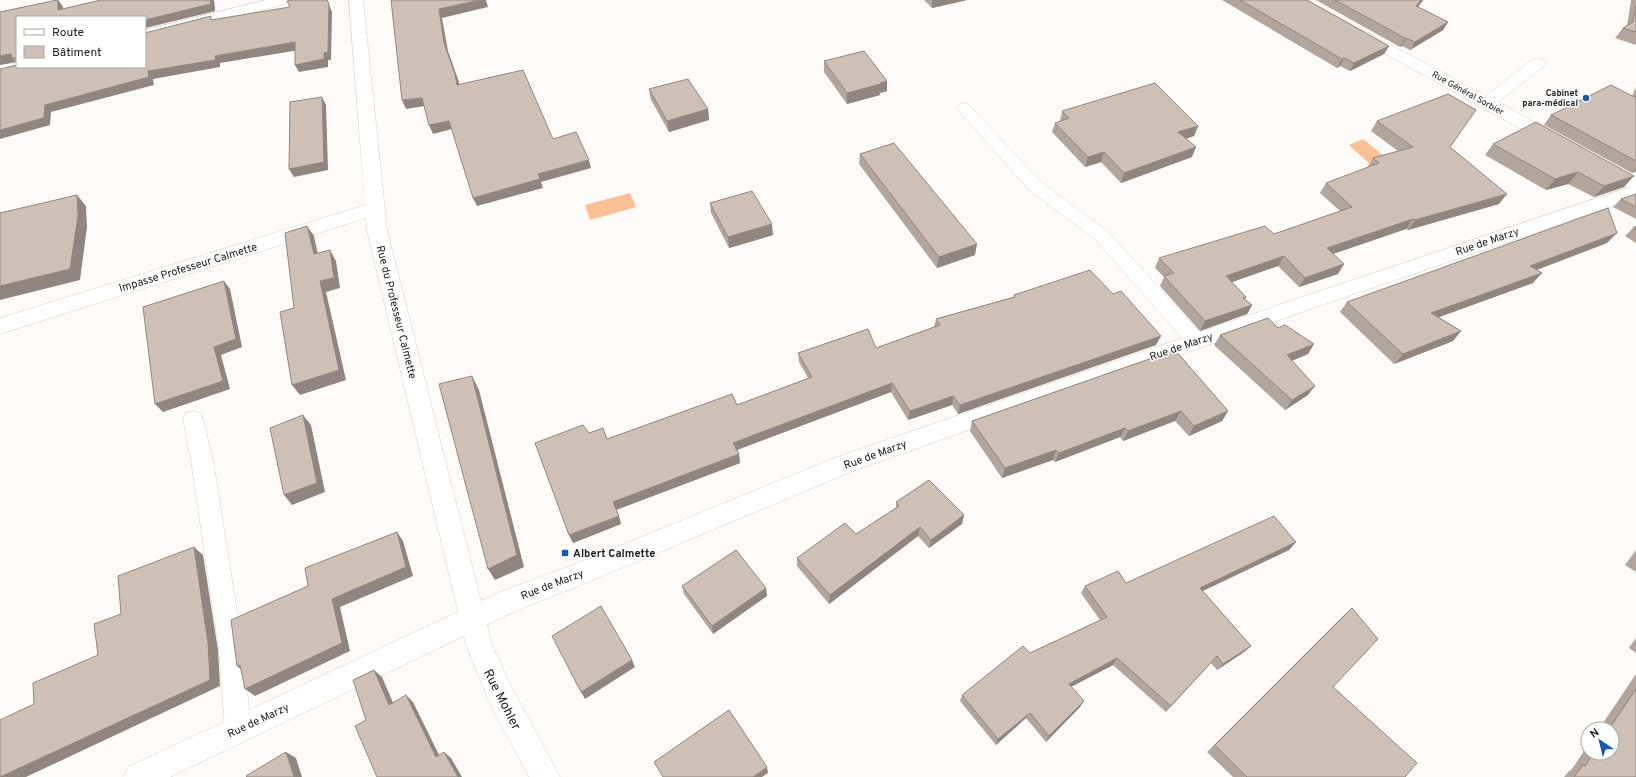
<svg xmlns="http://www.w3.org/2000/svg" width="1636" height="777" viewBox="0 0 1636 777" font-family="Overpass,sans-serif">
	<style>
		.water { fill: #fabf92 }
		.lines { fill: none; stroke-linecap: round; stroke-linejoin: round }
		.service-casing { stroke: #dccdc2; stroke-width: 1 }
		.minor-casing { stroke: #dccdc2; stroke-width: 1 }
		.secondary-casing { stroke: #dccdc2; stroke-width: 1 }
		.service { fill: #fff; fill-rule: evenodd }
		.minor { fill: #fff; fill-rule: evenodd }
		.secondary { fill: #fff; fill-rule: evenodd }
		.wall { fill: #b2a59c }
		.shaded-wall { fill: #91867f }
		.building { fill: #cfc0b5; stroke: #91867f }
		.poi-dot { fill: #165cac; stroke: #fff; stroke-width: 1.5 }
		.labels { text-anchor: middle; stroke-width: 3; stroke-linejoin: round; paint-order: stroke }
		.far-street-label { font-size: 9px; fill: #26201c; stroke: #fff }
		.far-poi-label { font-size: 9px; font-weight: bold; fill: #26201c; stroke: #fff; text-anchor: end }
		.street-label { font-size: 11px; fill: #26201c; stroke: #fff }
		.poi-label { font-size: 11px; font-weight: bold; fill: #26201c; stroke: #fff; text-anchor: start }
		.near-street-label { font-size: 13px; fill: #26201c; stroke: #fff }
	</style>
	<rect width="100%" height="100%" fill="#fdfaf8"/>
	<g class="water">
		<polygon points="1363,139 1395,165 1370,164 1349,145"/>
		<polygon points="630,193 636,207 590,220 585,205"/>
	</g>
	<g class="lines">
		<defs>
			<g id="service">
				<polygon points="964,103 969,105 1042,183 1107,231 1203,336 1206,341 1203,346 1196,348 1189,346 1095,239 1030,191 959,111 956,108 959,105"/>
				<polygon points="193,411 200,413 203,419 213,460 243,650 251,729 247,738 238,742 229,738 225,729 219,650 191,460 183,419 186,413"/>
			</g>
			<g id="minor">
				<polygon points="266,0 291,0 289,3 145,40 145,30"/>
				<polygon points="349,0 363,0 387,230 492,645 511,686 560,777 529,777 491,706 466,645 367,230 366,218 0,334 0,318 365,205"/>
				<polygon points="1362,30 1367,32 1486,96 1532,60 1538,58 1544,60 1546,63 1544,66 1498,102 1560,136 1563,140 1560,144 1554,146 1548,144 1357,38 1354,35 1357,32"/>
				<polygon points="1604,162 1636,177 1636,191 1630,189 1598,172 1595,168 1598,164"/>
			</g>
			<polygon id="secondary" points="1636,185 1636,198 1316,307 853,471 586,583 518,610 170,777 123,777 128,767 500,592 570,566 837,457 1302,297"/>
		</defs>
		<use href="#service" class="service-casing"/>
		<use href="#minor" class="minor-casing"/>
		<use href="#secondary" class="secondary-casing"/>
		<use href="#service" class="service"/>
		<use href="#minor" class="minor"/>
		<use href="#secondary" class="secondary"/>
	</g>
	<g class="wall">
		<polygon points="57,0 58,0 63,7 63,9 101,0 214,0 215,11 145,28 145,17 17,17 17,64 16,62 0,65 0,12"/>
		<polygon points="924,0 967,0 932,8"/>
		<polygon points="1222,0 1307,0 1389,46 1384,54 1350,71 1340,66 1337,68"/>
		<polygon points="1316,0 1423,0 1418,7 1448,22 1443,30 1410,50 1402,46 1400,47"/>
		<polygon points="1631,0 1636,0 1636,45 1615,38 1623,28 1627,26"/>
		<polygon points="824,61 887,91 880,93 880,95 847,104 824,72"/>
		<polygon points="1636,87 1636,171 1632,173 1544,125 1551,115 1632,96"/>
		<polygon points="649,89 708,109 709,120 669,132 651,100"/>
		<polygon points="1062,111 1198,126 1194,136 1186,139 1192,157 1121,183 1101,162 1085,167 1052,132 1055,123 1060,121"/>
		<polygon points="1377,121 1450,147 1499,204 1408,230 1406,229 1333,254 1344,264 1338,274 1299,287 1278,266 1232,282 1246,297 1245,300 1252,305 1247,314 1200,331 1160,286 1164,277 1155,268 1159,258 1274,234 1340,211 1320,193 1326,183 1367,168 1373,158 1398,151 1371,131"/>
		<polygon points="1493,144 1624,187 1594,197 1568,184 1546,190 1485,155"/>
		<polygon points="860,154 975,255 937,268 859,164"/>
		<polygon points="1636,194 1636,219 1613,207 1621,199"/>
		<polygon points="710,203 773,235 729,248 711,213"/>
		<polygon points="1636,226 1636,243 1625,236 1633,228"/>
		<polygon points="1607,243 1537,270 1533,283 1439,317 1461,331 1453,341 1394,364 1340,312 1347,302"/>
		<polygon points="1014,295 1156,345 958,414 952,405 908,420 891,392 737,450 739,454 740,463 616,510 621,524 573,543 569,535 589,433 607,439 737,405 808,378 799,362 798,353 876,348 934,327 936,319 1013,297"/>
		<polygon points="1278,328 1308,354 1292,361 1308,395 1285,410 1214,345 1220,335"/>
		<polygon points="1175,350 1228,411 1222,421 1189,436 1175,421 1123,441 1120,437 1055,462 1053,460 1002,478 970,431 972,421"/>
		<polygon points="896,502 964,515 962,524 929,548 918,536 829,604 797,566 797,558 856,534 896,508"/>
		<polygon points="1296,542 1289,550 1203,591 1251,646 1244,652 1217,670 1211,663 1166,712 1113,665 1071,687 1080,707 1046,742 1026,718 996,745 960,701 962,695 1030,653 1100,620 1081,593 1085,586 1126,583"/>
		<polygon points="1636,550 1636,572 1625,565"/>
		<polygon points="682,586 767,596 713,634 684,594"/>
		<polygon points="1352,608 1333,687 1405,777 1233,777 1207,752 1343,616"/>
		<polygon points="1636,638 1636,653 1629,648"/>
		<polygon points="1636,674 1636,777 1564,777 1569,771 1572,769 1588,745 1588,753 1612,753 1612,729 1599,729"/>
	</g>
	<g class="shaded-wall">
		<polygon points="58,0 63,7 64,17 58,10"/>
		<polygon points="210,0 214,0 215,11 145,28 145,20"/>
		<polygon points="327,0 332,12 331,60 328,60 328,67 299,72 295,65"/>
		<polygon points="480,0 486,0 488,7 442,18 448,51 459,82 460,94 457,85 444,43 439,9"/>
		<polygon points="932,0 967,0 932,8"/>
		<polygon points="1421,0 1423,0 1421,3 1412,14 1416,6"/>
		<polygon points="1448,22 1443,30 1410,50 1415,42"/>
		<polygon points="1405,38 1406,38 1402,46 1400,47"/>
		<polygon points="295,42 299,50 220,63 220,67 153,79 154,85 51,112 50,125 0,139 0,130 45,105 148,71 215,56"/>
		<polygon points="1389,46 1384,54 1350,71 1354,63"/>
		<polygon points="11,54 12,58 16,62 0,65 0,56"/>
		<polygon points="1344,58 1340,66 1337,68 1342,59"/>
		<polygon points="887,81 887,91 880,93 880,95 847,104 847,93"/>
		<polygon points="322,97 326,105 328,170 294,177 289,169"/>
		<polygon points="422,98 425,106 406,109 402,100"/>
		<polygon points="708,109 709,120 669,132 667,121"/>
		<polygon points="449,121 452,129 433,134 429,125"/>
		<polygon points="1198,126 1194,136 1175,142 1178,132"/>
		<polygon points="1196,147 1192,157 1121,183 1124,173"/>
		<polygon points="1104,152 1101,162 1085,167 1088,157"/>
		<polygon points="589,160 591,168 541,182 543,188 477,206 473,198 538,174"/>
		<polygon points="1636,168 1636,171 1632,173"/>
		<polygon points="1578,172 1568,184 1546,190 1555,179"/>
		<polygon points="1634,176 1624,187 1594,197 1604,186"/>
		<polygon points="1507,194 1499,204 1408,230 1415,220"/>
		<polygon points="77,195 86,206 87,227 80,280 0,300 0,286"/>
		<polygon points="1413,219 1406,229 1321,258 1327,248"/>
		<polygon points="772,224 773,235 729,248 728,237"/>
		<polygon points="307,226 314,236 320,265 314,254"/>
		<polygon points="1617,233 1607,243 1520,276 1530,266"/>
		<polygon points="977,244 975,255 937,268 939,257"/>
		<polygon points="330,250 336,261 340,288 326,292 346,380 300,395 292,385 320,281"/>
		<polygon points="1284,256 1278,266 1221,286 1226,276"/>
		<polygon points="1344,264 1338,274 1299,287 1305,278"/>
		<polygon points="1542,273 1533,283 1423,323 1431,313"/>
		<polygon points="224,281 230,289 242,347 221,355 230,389 163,412 155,404 214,347"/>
		<polygon points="1252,305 1247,314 1200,331 1205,321"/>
		<polygon points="1461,331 1453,341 1394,364 1403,354"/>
		<polygon points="1161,336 1156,345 958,414 960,405"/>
		<polygon points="1314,344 1308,354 1280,365 1287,355"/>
		<polygon points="472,376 479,390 524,567 495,580 488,569"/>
		<polygon points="892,383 891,392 734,451 733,443"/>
		<polygon points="1315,386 1308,395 1285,410 1292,400"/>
		<polygon points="953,396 952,405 908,420 910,411"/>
		<polygon points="1181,411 1175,421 1123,441 1128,431"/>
		<polygon points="1228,411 1222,421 1189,436 1194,426"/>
		<polygon points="303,415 311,425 325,492 292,505 284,495"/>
		<polygon points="1125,428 1120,437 1055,462 1059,453"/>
		<polygon points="1056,450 1053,460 1002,478 1005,468"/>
		<polygon points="739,454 740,463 616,510 613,502"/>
		<polygon points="964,515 962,524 929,548 931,540"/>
		<polygon points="619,516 621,524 573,543 569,535"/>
		<polygon points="920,527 918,536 829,604 830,595"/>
		<polygon points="397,532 403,541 413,576 340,607 350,651 255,696 245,689"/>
		<polygon points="1296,542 1289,550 1194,595 1200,588"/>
		<polygon points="194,547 203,555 218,650 220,686 26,777 0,777"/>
		<polygon points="766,588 767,596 713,634 712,626"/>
		<polygon points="1251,646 1244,652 1217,670 1223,664"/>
		<polygon points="1117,658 1113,665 1065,690 1069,684"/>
		<polygon points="632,660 635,667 585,699 581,692"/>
		<polygon points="240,665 247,674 237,666"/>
		<polygon points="374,670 382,677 397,712 389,705"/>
		<polygon points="406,695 413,702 443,763 436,757"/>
		<polygon points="1084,701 1080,707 1046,742 1049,736"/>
		<polygon points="1030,713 1026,718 996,745 998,739"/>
		<polygon points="286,752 296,758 302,777 294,777"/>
		<polygon points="444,752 451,758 462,777 458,777"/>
		<polygon points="767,767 768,773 762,777 753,777"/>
	</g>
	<g class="building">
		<polygon points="57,0 58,0 58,10 101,0 210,0 211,4 145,20 145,17 17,17 17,58 12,58 11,54 0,56 0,12"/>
		<polygon points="292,0 327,0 329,4 328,52 324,53 324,59 295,65 295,42 215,56 216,60 148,71 149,77 45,105 44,118 0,130 0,69 17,65 17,67 145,67 145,33 211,16 211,20 290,7 287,1"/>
		<polygon points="391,0 480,0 439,9 444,43 455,74 457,85 523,70 553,139 576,132 589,160 538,174 540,179 473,198 449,121 429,125 422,98 402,100"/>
		<polygon points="1240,0 1307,0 1389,46 1354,63 1344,58 1342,59"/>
		<polygon points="1335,0 1421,0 1416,6 1448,22 1415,42 1406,38 1405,38"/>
		<polygon points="1636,6 1636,32 1623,28 1633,22"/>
		<polygon points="864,51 887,81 880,83 881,84 847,93 824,61"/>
		<polygon points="688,79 708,109 667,121 649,89"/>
		<polygon points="1155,83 1198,126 1178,132 1196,147 1124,173 1104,152 1088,157 1055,123 1069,118 1062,111"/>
		<polygon points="1611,85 1636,98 1636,161 1551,115"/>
		<polygon points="1448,94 1476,110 1450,147 1507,194 1415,220 1413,219 1327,248 1344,264 1305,278 1284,256 1226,276 1246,297 1243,298 1252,305 1205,321 1164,276 1174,273 1159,258 1265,226 1274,234 1352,207 1326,183 1379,163 1373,158 1413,147 1377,121"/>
		<polygon points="322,97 324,162 289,169 290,102"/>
		<polygon points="1536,122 1634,176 1604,186 1578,172 1555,179 1493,144"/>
		<polygon points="894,143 977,244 939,257 860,154"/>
		<polygon points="752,191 772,224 728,237 710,203"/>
		<polygon points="1636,194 1636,207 1621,199"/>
		<polygon points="77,195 78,216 70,269 0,286 0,213"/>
		<polygon points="1608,208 1617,233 1530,266 1542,273 1431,313 1461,331 1403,354 1347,302"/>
		<polygon points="307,226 314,254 330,250 334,278 320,281 339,370 292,385 280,312 294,308 285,233"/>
		<polygon points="1636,226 1636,230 1633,228"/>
		<polygon points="1090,270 1113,294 1121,291 1161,336 960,405 953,396 910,411 892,383 733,443 739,454 613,502 619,516 569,535 535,443 583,425 589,433 603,428 607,439 732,394 737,405 812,377 798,353 868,329 876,348 940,325 936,319 1015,297 1014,295"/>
		<polygon points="224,281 236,339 214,347 223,381 155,404 143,307"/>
		<polygon points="1268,318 1278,328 1285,325 1314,344 1287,355 1315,386 1292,400 1220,335"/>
		<polygon points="1175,350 1228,411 1194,426 1181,411 1128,431 1125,428 1059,453 1056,450 1005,468 972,421"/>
		<polygon points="472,376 517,555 488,569 439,384"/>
		<polygon points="303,415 317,483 284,495 270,428"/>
		<polygon points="929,480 964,515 931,540 920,527 830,595 797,558 845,523 856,534 899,506 896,502"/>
		<polygon points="1274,516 1296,542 1200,588 1251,646 1223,664 1217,656 1171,706 1117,658 1069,684 1084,701 1049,736 1030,713 998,739 962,695 1023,646 1030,653 1107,617 1085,586 1118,571 1126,583"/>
		<polygon points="397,532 406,567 332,599 342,643 245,689 240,665 237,666 231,620 308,586 305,568"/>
		<polygon points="194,547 208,643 210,680 0,777 0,720 34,704 33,683 98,655 94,624 121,614 118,576"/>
		<polygon points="736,550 766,588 712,626 682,586"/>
		<polygon points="601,606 632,660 581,692 552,636"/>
		<polygon points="1352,608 1378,639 1333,687 1417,763 1405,777 1247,777 1215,745"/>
		<polygon points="374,670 389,705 406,695 436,757 444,752 458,777 377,777 355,726 366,720 353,680"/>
		<polygon points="1636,689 1636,777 1574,777 1583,765 1585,766 1594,753 1612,753 1612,729 1609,729"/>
		<polygon points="729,710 767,767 753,777 663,777 654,762"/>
		<polygon points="286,752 294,777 247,777 246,776"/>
	</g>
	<g class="poi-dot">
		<circle cx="1586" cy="98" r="4"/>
		<rect x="561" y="549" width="8" height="8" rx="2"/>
	</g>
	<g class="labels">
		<g class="far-street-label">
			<text transform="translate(1468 93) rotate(29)" y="3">Rue Général Sorbier</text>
		</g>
		<g class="far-poi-label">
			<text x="1578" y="96">Cabinet<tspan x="1578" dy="10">para-médical</tspan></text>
		</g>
		<g class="street-label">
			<text transform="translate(1487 241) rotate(-19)" y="4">Rue de Marzy</text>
			<text transform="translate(188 267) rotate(-17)" y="4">Impasse Professeur Calmette</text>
			<text transform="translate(397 312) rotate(76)" y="4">Rue du Professeur Calmette</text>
			<text transform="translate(1181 346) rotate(-19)" y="4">Rue de Marzy</text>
			<text transform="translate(875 454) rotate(-20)" y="4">Rue de Marzy</text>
			<text transform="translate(552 584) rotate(-21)" y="4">Rue de Marzy</text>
			<text transform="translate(258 720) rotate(-25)" y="4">Rue de Marzy</text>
		</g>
		<g class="poi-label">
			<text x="573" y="557">Albert Calmette</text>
		</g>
		<g class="near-street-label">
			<text transform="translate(503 699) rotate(63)" y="5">Rue Mohler</text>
		</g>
	</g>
	<rect x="16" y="16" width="130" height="52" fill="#ffffff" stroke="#a8a6a4"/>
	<rect x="24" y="29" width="20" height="6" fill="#ffffff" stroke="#a8a6a4"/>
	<text x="52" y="36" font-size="12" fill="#26201c">Route</text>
	<rect x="24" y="46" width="20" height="12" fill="#cfc0b5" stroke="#a8a6a4"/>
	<text x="52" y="56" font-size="12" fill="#26201c">Bâtiment</text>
	<g transform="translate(1600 741) rotate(325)"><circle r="19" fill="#ffffff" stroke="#a8a6a4"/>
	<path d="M0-3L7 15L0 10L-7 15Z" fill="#165cac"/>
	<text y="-6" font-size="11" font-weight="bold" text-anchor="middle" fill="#26201c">N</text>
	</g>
</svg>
